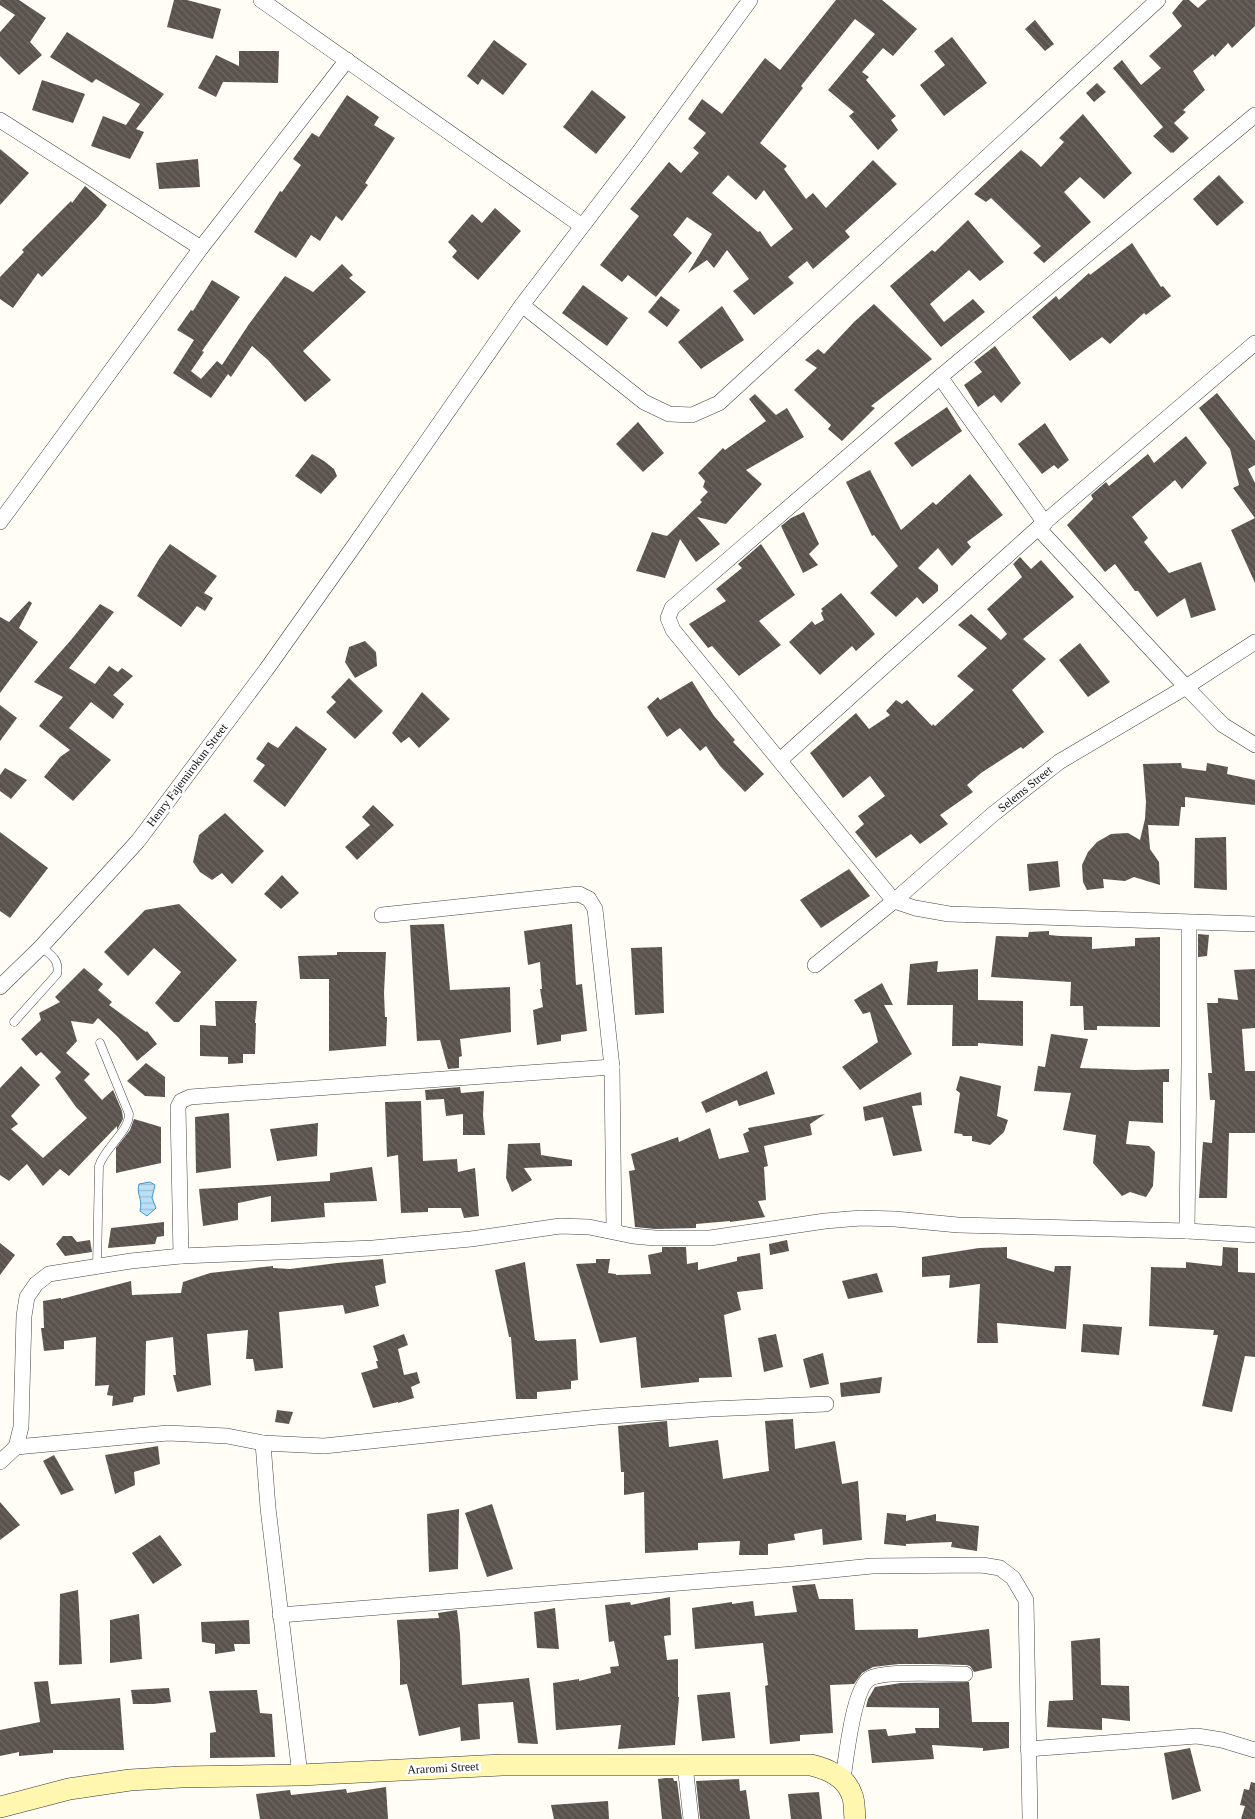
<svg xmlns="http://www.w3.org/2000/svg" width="1255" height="1819" viewBox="0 0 1255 1819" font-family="'Times New Roman',serif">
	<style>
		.water { fill: url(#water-rules); stroke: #3f96cf }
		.building { fill: url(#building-back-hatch); fill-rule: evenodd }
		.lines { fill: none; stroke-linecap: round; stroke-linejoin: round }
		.lane-casing { stroke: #444; stroke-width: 9 }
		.street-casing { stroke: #444; stroke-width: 16 }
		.secondary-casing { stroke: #333; stroke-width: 22 }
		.lane { stroke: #fff; stroke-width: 8 }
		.street { stroke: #fff; stroke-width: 15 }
		.secondary { stroke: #fff6b0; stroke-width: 21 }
		.labels { text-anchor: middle; stroke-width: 5; stroke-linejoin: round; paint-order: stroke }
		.street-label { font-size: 12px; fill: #111; stroke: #fff }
	</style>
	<defs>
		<pattern id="water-rules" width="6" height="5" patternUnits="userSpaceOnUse" patternTransform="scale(1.25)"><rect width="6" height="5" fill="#b9e0f7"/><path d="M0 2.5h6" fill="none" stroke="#9ebfd3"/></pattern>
		<pattern id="building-back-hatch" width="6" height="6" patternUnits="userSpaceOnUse" patternTransform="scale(1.25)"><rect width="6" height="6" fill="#5a524d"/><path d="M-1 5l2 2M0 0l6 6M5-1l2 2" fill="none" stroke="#6d6662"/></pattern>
	</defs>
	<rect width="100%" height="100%" fill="#fffdf5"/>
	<path class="water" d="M150,1182L155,1185L152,1198L156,1208L147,1216L140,1211C143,1198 136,1195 139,1184Z"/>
	<g class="building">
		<polygon points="0,0 19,0 46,18 30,42 42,55 19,75 0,56 0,32 15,15 0,5"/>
		<polygon points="174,0 187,0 221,9 213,39 167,27"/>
		<path d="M836,0H882L917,29L893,56L883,48L862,72L869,77L866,80L896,116L891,120L898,130L878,150L849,116L854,112L828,90L875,34L855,19L801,86L803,88L760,143L787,166L784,169L806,199L813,193L826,208L873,160L897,184L845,231L850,237L813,269L807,261L788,277L794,283L754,315L733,291L749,279L727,250L714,268L707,260L688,273L712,234L687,217L673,235L692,253L656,297L628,275L622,282L600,265L639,216L630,209L669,162L681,173L699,153L693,148L706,133L688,119L702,99L722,114L765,58L780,70ZM728,175L756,200L764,190L793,229L771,247L760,231L758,232L712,193Z"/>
		<polygon points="1183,0 1189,0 1198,8 1207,0 1255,0 1255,26 1232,48 1228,43 1215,57 1213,54 1193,71 1205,90 1183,110 1186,112 1174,123 1189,138 1173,153 1172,152 1171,153 1153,136 1163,127 1113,68 1122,60 1141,85 1161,68 1149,56 1182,26 1172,13"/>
		<polygon points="1035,20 1054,44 1045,51 1025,29"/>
		<polygon points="67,32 164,94 136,129 144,132 130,159 91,146 103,116 126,125 140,104 96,79 92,83 50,57"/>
		<polygon points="952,37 987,83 944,116 920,85 945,65 934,51"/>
		<polygon points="494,40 527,64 503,95 482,79 478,85 467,76"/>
		<polygon points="239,51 279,51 278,83 223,82 216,97 198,88 216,55 239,66"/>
		<polygon points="42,80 85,94 73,123 32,110"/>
		<polygon points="1097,83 1106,92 1094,102 1086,93"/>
		<polygon points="592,90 626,117 596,154 563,127"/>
		<polygon points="347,95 379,117 374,125 395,138 365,183 368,185 342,221 336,216 320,241 311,235 296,258 254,232 280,191 282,192 301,165 293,159 312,133 319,137"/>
		<polygon points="1083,114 1132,173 1104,199 1080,177 1064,192 1091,222 1044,263 1033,253 1041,246 991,198 986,202 974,194 1021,150 1034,160 1041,167 1064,142 1059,138"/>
		<polygon points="0,149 29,173 0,205"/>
		<polygon points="198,159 200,187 159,189 156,163"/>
		<polygon points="1219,175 1244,202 1217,226 1193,199"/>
		<polygon points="85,186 107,205 98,217 42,277 38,273 13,308 0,299 0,277 24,252 22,250 71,201 72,203"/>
		<polygon points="495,208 521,231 478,280 452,257 457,251 448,242 472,214 482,223"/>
		<polygon points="968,220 1004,262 980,281 969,270 930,304 944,322 973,299 985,312 941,347 890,286 932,250 935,252"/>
		<polygon points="1132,243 1161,287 1163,286 1171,296 1146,315 1144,313 1110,344 1102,337 1070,361 1032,317 1056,296 1059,300 1089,273 1090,275"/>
		<polygon points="342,264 353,275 349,278 366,292 303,351 331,380 305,402 268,360 252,346 231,377 228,374 211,398 173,373 194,340 177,330 191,310 193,311 212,280 240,297 202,351 204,352 191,371 201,379 217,361 222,365 249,324 285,276 313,292"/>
		<polygon points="583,285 628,318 607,346 562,313"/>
		<polygon points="661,296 680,310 667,327 648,312"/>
		<polygon points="874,304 932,359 871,406 875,408 842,441 828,429 831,425 794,390 817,368 805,360 818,349 824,354 854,322"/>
		<polygon points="722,306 744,340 701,369 678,342"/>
		<polygon points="995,346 1021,383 1001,403 994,395 978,407 964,385 982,372 974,362"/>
		<polygon points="1217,393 1255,441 1255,465 1248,469 1255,483 1255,583 1231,530 1255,518 1233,488 1239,485 1230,449 1199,408"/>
		<polygon points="755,394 776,415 787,408 804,437 746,470 762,484 726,524 697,517 720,544 696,562 680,539 665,578 636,571 652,532 667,536 702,502 700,500 708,492 703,487 705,481 698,473 723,448 725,450 766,421 749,399"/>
		<polygon points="947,407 962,431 912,467 894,443"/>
		<polygon points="638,422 664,453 643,472 616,444"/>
		<polygon points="1045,423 1069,460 1058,469 1054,465 1042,474 1018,444"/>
		<polygon points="1186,436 1207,463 1182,489 1175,480 1132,517 1148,538 1144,542 1169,573 1201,562 1216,610 1191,618 1185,598 1157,617 1138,591 1135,591 1115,564 1105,572 1067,525 1093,499 1091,495 1106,482 1109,486 1148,454 1154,463"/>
		<polygon points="312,454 324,461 334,469 337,476 321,494 295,476"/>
		<polygon points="870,470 901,530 933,502 936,505 970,474 1003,515 967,542 971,547 952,566 938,548 918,568 938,585 938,591 923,604 917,597 896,617 870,593 898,566 874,535 872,536 846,482"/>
		<polygon points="804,512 819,544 809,554 818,565 803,573 781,526 791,518"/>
		<polygon points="170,544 217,576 204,593 213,598 205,611 197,606 181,627 137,596 159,559"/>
		<polygon points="761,544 795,595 759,621 781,645 739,676 712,646 708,648 689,624 726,601 716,589 742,568 738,564"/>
		<polygon points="1020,557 1031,569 1041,560 1074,597 1023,639 1046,659 1012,690 1044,732 1023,749 1021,747 981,773 967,785 973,792 940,815 948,824 920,844 911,834 876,858 855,832 864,824 858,816 885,796 870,776 843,798 810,753 856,713 869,729 890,715 886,711 896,700 902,704 907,700 932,726 933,724 935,726 974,690 957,676 987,648 958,625 971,614 1001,640 1007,634 987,609 1022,577 1013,564"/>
		<polygon points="841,593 875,634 856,651 852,646 820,675 789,642 812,621 815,625 824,620 821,613 823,611 821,609"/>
		<polygon points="29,601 32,603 19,628 38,642 0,693 0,617 9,622"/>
		<polygon points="100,604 114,612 69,668 95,684 109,666 118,672 122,668 133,676 113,695 124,704 113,719 91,702 69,728 111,760 73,801 44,777 60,757 70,750 39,726 63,697 34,682 71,640"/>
		<polygon points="365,641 376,652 377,666 355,678 345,662 349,647"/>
		<polygon points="1080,643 1110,682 1088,697 1059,660"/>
		<polygon points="349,678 383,711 355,739 326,712 336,702 331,697"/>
		<polygon points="692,681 714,716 735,740 733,742 764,774 745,792 720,766 706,746 700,751 680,728 667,737 647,707 658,697 660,700"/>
		<polygon points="422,692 450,719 419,748 409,737 401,743 392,733"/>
		<polygon points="0,705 17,718 0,741"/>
		<polygon points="296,726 327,749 285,807 253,781 265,765 256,759 268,742 278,748"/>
		<polygon points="1181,763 1182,768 1206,771 1207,763 1228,767 1227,774 1255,780 1255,805 1185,797 1185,807 1181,807 1179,826 1148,825 1150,849 1159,862 1160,885 1134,877 1125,881 1103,879 1104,888 1087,890 1083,882 1082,865 1088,852 1097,842 1111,834 1128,833 1140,840 1145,819 1146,802 1143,764"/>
		<polygon points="5,768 27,780 11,799 0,791 0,775"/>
		<polygon points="373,805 394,825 357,860 345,847 370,825 362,817"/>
		<polygon points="225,813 264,851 232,884 222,873 212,880 200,872 193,862 199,835"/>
		<polygon points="0,832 48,868 10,918 0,911"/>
		<polygon points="1226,837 1227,890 1194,888 1195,838"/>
		<polygon points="1058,861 1060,887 1029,891 1027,864"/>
		<polygon points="849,869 870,896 821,928 800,900"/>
		<polygon points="282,875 299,893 281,909 264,894"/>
		<polygon points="179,904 237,960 179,1022 174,1022 155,1003 181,972 154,948 128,976 104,952 145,910"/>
		<polygon points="444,924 450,990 510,987 511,1032 460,1039 462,1056 459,1057 459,1068 448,1069 440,1040 417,1041 410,925"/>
		<polygon points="572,924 576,985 582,984 587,1031 561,1035 561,1041 537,1045 533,1010 543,1007 540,989 542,989 540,962 528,965 524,931"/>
		<polygon points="1049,931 1049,935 1060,936 1092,937 1092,949 1135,946 1135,938 1160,937 1160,1027 1097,1026 1097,1030 1084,1030 1083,1006 1070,1006 1071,982 991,977 996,936 1028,937 1029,932"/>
		<polygon points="1198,934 1209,935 1207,956 1198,957"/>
		<polygon points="662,947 664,1013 635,1015 631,948"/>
		<polygon points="337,952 386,952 384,993 385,1017 387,1017 386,1046 329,1051 329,979 300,979 298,956 337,955"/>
		<polygon points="938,961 937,972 978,969 978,1000 1023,1001 1023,1046 978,1043 978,1046 952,1046 953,1005 907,1005 910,964"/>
		<polygon points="84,968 103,984 98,990 112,1002 109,1005 146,1032 147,1031 157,1044 137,1061 118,1037 98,1018 93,1024 71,1021 77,1041 66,1053 90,1074 84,1080 102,1100 113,1090 122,1111 123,1119 117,1130 117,1126 69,1176 60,1169 43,1186 27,1164 9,1181 0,1175 0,1088 21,1066 40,1085 11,1116 18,1124 11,1129 43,1158 87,1118 76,1107 55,1078 61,1072 41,1052 36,1056 21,1039 41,1020 39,1013 60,1002 55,997"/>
		<polygon points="1255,969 1255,1028 1242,1029 1245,1071 1255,1071 1255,1133 1229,1133 1227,1198 1199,1198 1203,1142 1212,1143 1215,1100 1210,1100 1208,1073 1212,1073 1207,1003 1218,1003 1218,998 1238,1000 1234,970"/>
		<polygon points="882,983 893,1005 884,1005 912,1054 860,1090 842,1067 878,1042 870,1012 863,1014 854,1000"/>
		<polygon points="215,1001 257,1001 255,1023 256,1023 255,1054 243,1054 243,1063 228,1064 228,1057 200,1056 200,1025 216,1026"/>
		<polygon points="1051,1034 1088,1039 1080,1068 1135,1070 1169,1069 1169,1082 1163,1082 1163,1123 1129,1121 1126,1144 1149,1146 1155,1152 1153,1186 1146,1197 1130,1192 1122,1196 1093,1163 1096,1135 1063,1130 1071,1093 1034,1091 1038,1066 1045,1067"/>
		<polygon points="146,1063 165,1077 165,1097 145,1096 127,1081"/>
		<polygon points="767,1071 775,1094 739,1106 737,1100 706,1113 701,1102"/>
		<polygon points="960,1076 1001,1086 997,1116 1008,1120 1004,1132 990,1145 972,1141 972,1136 963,1136 962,1134 954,1133 960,1093 956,1090"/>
		<polygon points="460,1087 461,1093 484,1091 483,1115 485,1135 463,1135 463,1114 446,1116 444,1099 426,1100 425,1090"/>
		<polygon points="921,1092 922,1105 912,1106 922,1151 893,1156 883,1117 865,1121 863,1107"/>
		<polygon points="421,1101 423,1161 457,1159 458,1172 475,1168 479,1216 464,1218 461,1208 428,1208 428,1212 401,1213 398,1155 387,1157 385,1102"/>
		<polygon points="229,1113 231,1168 196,1173 195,1117"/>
		<polygon points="825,1114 810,1124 812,1135 764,1146 768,1166 764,1167 766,1200 758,1201 765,1217 730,1222 730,1221 696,1224 696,1228 655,1229 635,1227 629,1171 635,1170 631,1154 678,1137 679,1142 710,1128 719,1159 749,1152 743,1134 749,1131 748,1128"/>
		<polygon points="134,1119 161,1127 161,1163 116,1173 116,1148 130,1130"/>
		<polygon points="318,1123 317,1156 277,1161 270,1129"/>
		<polygon points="540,1143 541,1155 572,1160 572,1166 524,1168 532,1180 512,1192 506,1178 508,1144"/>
		<polygon points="372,1167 377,1201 324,1203 325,1217 271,1222 271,1196 238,1203 238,1220 203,1226 199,1189 330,1181 330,1173"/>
		<polygon points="164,1222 164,1236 157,1237 155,1244 108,1248 111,1228"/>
		<polygon points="63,1236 72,1236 77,1242 90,1240 92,1252 65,1256 56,1244"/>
		<polygon points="787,1240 789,1251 770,1255 769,1244"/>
		<polygon points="0,1243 15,1255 0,1275"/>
		<polygon points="662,1247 686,1247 687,1264 698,1262 698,1270 737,1261 737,1257 760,1253 763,1289 737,1292 741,1310 724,1315 732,1377 699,1378 699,1382 641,1388 636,1337 600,1343 576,1264 596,1263 596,1259 610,1259 608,1273 616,1274 616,1275 651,1274 648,1255 662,1252"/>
		<polygon points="1007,1247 1007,1258 1054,1272 1055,1266 1071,1266 1066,1329 997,1323 998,1343 977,1343 980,1284 949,1288 950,1275 922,1277 922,1257 979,1248"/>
		<polygon points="1223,1247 1238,1248 1238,1272 1255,1273 1255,1357 1245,1356 1232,1412 1202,1406 1218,1335 1213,1335 1214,1330 1149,1326 1151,1267 1186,1268 1186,1262 1221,1266 1222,1265"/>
		<polygon points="383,1259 386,1283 375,1286 379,1306 345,1314 343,1305 279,1312 283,1368 255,1371 253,1359 246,1359 248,1330 207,1334 211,1385 177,1392 173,1375 176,1375 173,1337 146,1341 145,1395 134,1397 133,1402 112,1406 113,1396 107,1395 109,1385 95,1386 96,1337 64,1341 64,1349 44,1351 41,1328 44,1328 43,1301 61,1298 61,1299 131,1281 132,1295 181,1293 183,1282 210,1273 273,1266 273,1268 290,1269 337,1263"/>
		<polygon points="525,1262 535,1340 537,1340 537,1341 576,1339 578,1380 571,1381 571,1389 537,1392 537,1399 516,1399 511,1337 509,1337 495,1270"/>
		<polygon points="877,1273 883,1292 848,1299 842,1281"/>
		<polygon points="1083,1324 1122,1327 1119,1355 1081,1352"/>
		<polygon points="404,1334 408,1345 398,1349 404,1375 417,1372 420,1383 411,1387 414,1398 398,1403 398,1402 373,1408 361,1373 378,1368 376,1361 378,1361 373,1346"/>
		<polygon points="776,1334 783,1367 764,1372 758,1338"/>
		<polygon points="823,1353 829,1384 810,1388 803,1359"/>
		<polygon points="882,1377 880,1393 841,1397 840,1383"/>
		<polygon points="277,1410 293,1412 289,1424 275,1422"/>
		<polygon points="793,1419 795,1449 835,1441 842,1484 858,1481 862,1540 823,1545 822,1529 794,1534 795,1540 768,1544 768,1555 739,1555 740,1541 698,1543 698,1550 645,1553 644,1492 624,1495 624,1472 621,1472 618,1426 667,1421 669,1447 718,1440 723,1479 769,1471 765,1421"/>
		<polygon points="158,1446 160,1464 134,1472 135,1485 115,1494 105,1455"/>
		<polygon points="54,1455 74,1490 61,1495 43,1461"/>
		<polygon points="0,1502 20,1525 0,1540"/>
		<polygon points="492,1504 513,1569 487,1577 465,1513"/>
		<polygon points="459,1509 458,1569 429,1572 427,1514"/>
		<polygon points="887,1513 906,1515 906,1521 936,1514 936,1521 979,1526 977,1551 951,1547 952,1542 906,1544 906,1546 884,1544"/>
		<polygon points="160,1535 182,1565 153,1584 132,1553"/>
		<polygon points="815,1584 819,1599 853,1599 855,1630 918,1629 918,1638 989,1629 992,1668 974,1672 970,1666 966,1665 930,1664 899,1664 873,1667 862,1673 854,1684 830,1685 833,1733 800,1735 800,1741 770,1744 765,1686 768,1685 763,1643 695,1649 692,1608 732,1602 732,1604 753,1601 755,1616 797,1612 792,1586"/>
		<polygon points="78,1590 82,1664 59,1665 60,1594"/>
		<polygon points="670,1597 671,1635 664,1636 667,1660 678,1659 678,1697 679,1697 675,1745 618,1749 621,1725 556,1730 553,1683 579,1679 579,1681 611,1673 610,1667 619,1666 614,1641 609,1642 605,1605 630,1602 631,1605"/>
		<polygon points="555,1608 559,1649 537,1648 534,1612"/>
		<polygon points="457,1610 460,1634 462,1685 529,1678 538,1744 518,1743 513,1702 478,1704 480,1739 461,1741 460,1727 419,1736 407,1684 400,1685 400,1662 397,1620 439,1618 438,1613"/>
		<polygon points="139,1614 142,1659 110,1663 110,1620"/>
		<polygon points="249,1620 250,1644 234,1644 235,1651 215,1654 215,1644 202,1642 201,1622"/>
		<polygon points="1100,1638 1101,1685 1129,1686 1130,1721 1102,1718 1102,1730 1047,1727 1049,1701 1073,1700 1071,1641"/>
		<polygon points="48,1681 51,1704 120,1698 124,1750 53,1750 53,1753 19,1756 19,1752 0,1756 0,1730 40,1722 34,1682"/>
		<polygon points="969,1682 972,1722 1009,1722 1009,1748 983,1751 983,1748 932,1745 934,1759 872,1763 868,1730 886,1729 888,1736 916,1733 915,1728 939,1728 939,1708 866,1707 868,1699 875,1687 901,1683"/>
		<polygon points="169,1688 171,1702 153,1704 133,1704 131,1690"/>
		<polygon points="257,1690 260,1713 272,1714 275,1757 210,1758 210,1733 216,1732 209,1691"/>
		<polygon points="730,1692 735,1738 702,1741 697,1695"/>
		<polygon points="1190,1748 1201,1791 1172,1800 1164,1753"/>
		<polygon points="666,1778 673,1778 674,1781 677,1781 682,1819 662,1819 658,1779"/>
		<polygon points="739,1779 740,1791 746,1790 750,1819 700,1819 696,1781"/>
		<polygon points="1251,1782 1255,1783 1255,1819 1241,1819 1245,1806 1240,1805 1244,1789 1249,1790"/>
		<polygon points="386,1787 388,1819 260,1819 256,1794 290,1790 291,1795 346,1789 347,1793"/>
		<polygon points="819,1792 822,1819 791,1819 788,1794"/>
		<polygon points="608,1801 609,1819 554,1819 551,1805"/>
	</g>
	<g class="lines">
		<defs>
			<g id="lane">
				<path d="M14,1022L57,974C60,960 51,955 41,947"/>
				<path d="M97,1266L99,1166C105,1147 129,1132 129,1114L100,1043"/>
			</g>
			<g id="street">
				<polyline points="261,0 582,226"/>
				<polyline points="1255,115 940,377 672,608 668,618 673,630 894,901 915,908 949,914 1255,924"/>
				<polyline points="0,120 201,248 347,60"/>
				<polyline points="522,305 644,402 669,414 692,415 719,403 1158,0"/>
				<polyline points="940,377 1045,523"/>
				<polyline points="0,522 201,248"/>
				<polyline points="1038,528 1186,687 1223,725 1255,745"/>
				<polyline points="780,760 1038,528 1255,343"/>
				<polyline points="382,915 579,894 589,899 595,909 612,1067"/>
				<polyline points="815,965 894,901 992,815 1059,762 1186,687 1255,642"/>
				<polyline points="0,987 41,947 138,841 266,670 354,546 522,305 639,152 750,0"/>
				<polyline points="1187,1231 1189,1063 1189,923"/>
				<polyline points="181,1256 178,1107 181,1101 190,1097 612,1067 614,1231"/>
				<polyline points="263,1443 268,1508 300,1775"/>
				<polyline points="16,1447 168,1433 227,1436 263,1443 324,1446 598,1417 710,1409 826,1404"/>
				<polyline points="0,1462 16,1447 21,1427 24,1316 27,1297 36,1284 49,1274 131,1261 181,1256 373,1248 471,1239 560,1226 589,1227 633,1236 655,1238 710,1238 825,1221 861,1218 895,1219 958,1225 1187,1231 1255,1235"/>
				<polyline points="280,1615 793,1574 872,1566 982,1565 1000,1568 1013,1578 1026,1600 1030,1819"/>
				<polyline points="1028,1749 1197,1736 1222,1740 1255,1750"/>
				<polyline points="685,1765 691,1819"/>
				<path d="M843,1779C846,1759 853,1690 869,1679C882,1670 946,1674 965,1674"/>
			</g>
			<path id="secondary" d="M0,1807L69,1789L130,1780L181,1777L300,1775L502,1765H811C828,1769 846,1777 852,1795C855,1802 854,1811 855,1819"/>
		</defs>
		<use href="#lane" class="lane-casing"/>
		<use href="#street" class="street-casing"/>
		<use href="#secondary" class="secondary-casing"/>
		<use href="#lane" class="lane"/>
		<use href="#street" class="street"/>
		<use href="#secondary" class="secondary"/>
	</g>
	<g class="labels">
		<g class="street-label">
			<text transform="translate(187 775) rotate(-53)" y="4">Henry Fajemirokun Street</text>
			<text transform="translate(1025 789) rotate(-39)" y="4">Selems Street</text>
			<text transform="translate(443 1768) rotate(-3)" y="4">Araromi Street</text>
		</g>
	</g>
</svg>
